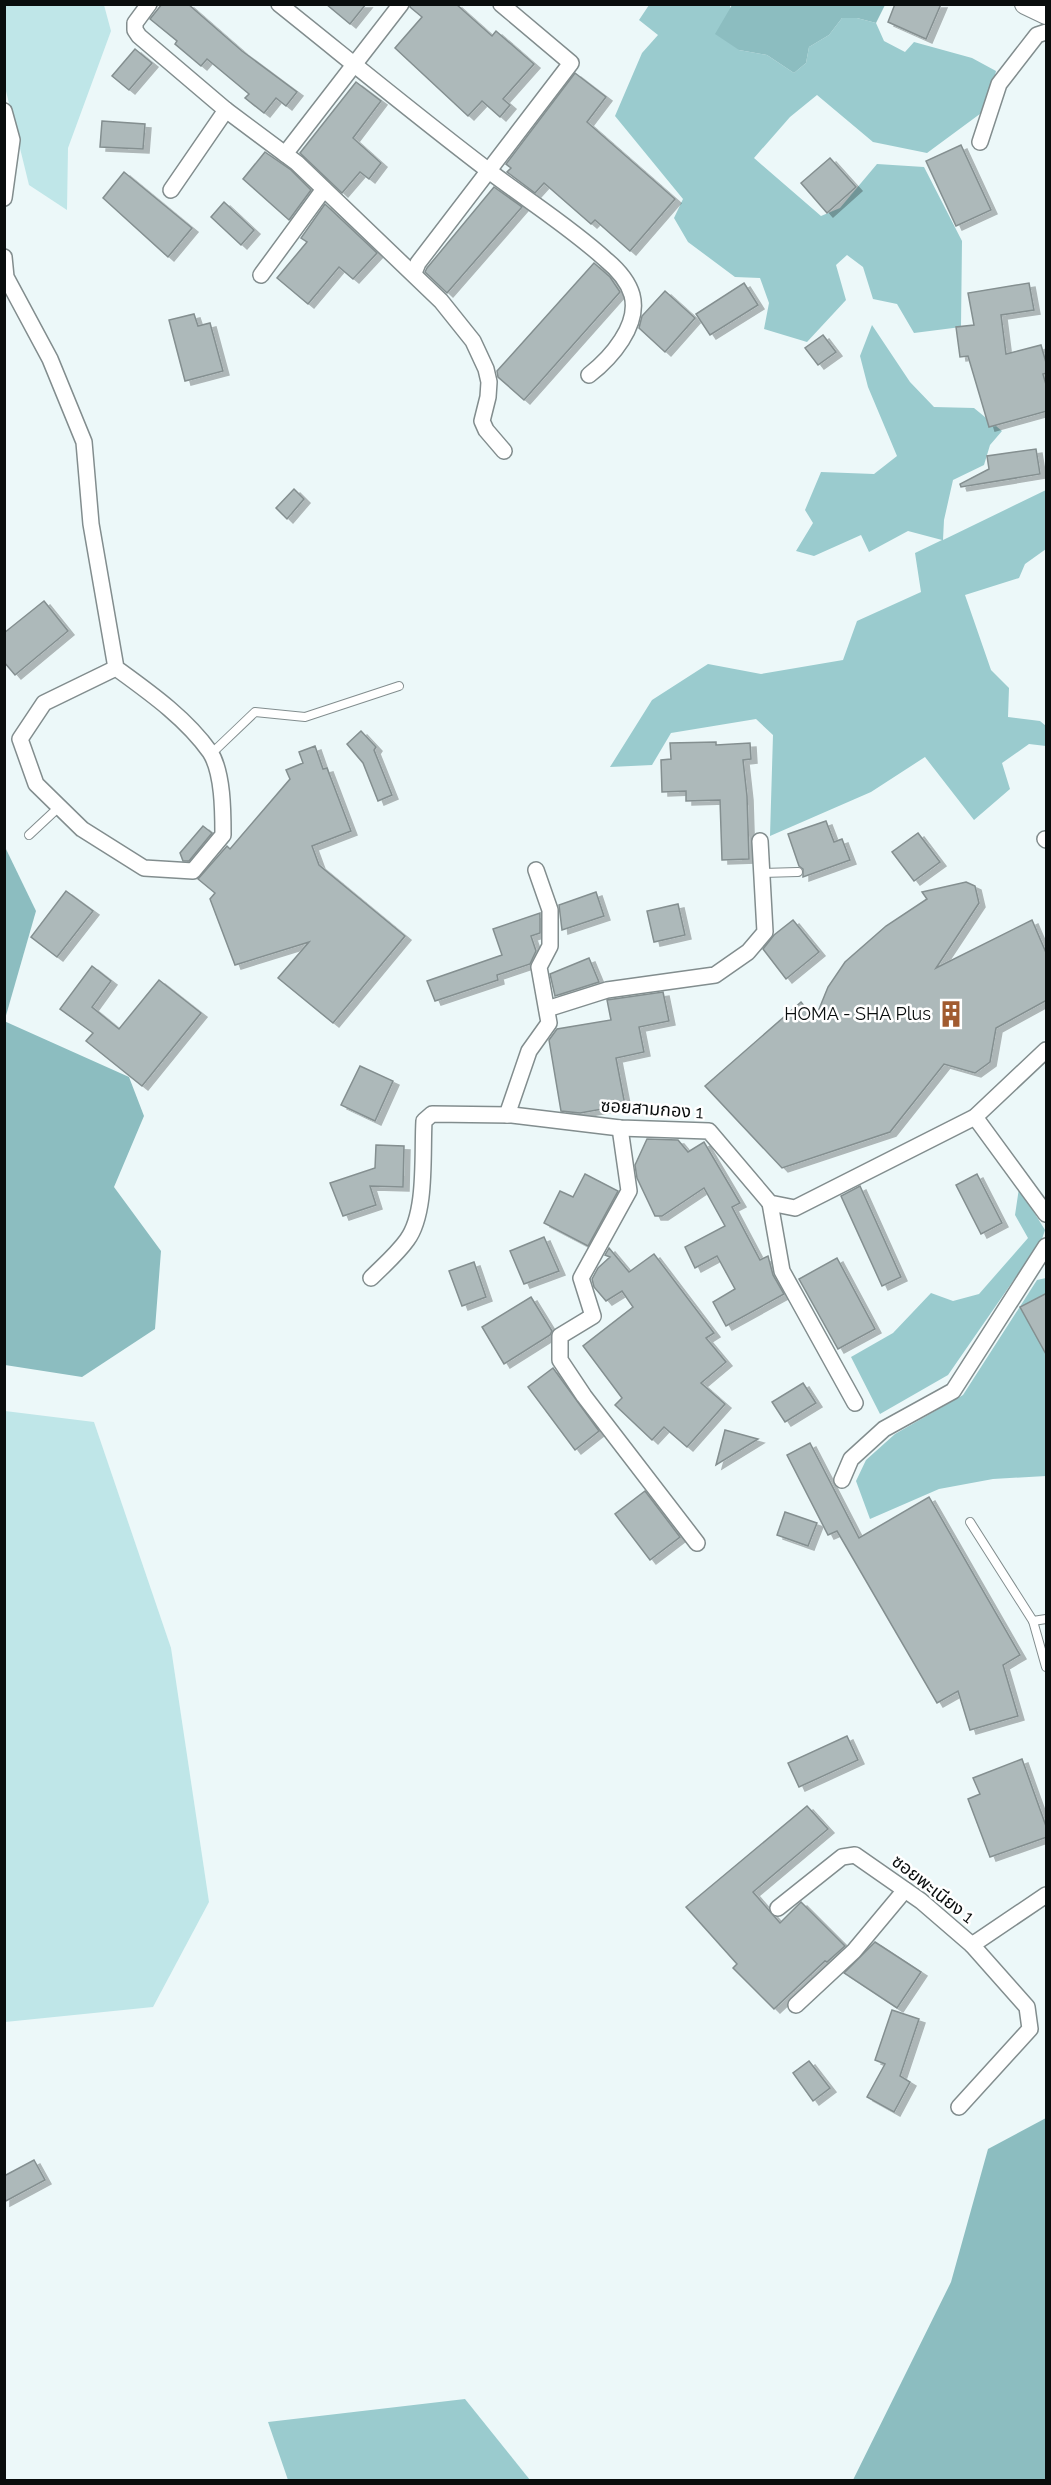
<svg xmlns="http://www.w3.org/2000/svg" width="1051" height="2485" viewBox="0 0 1051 2485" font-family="Raleway,'Noto Sans Thai',sans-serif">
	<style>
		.green { fill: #bfe6e8 }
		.forest { fill: #9acbce }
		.water { fill: #8cbdc0 }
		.building { fill: #adb9ba; stroke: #848f90; stroke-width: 1.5; filter: url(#shadow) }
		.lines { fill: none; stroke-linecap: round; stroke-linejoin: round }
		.service-casing { stroke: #828d8e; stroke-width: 10 }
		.minor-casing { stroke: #828d8e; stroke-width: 18 }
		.tertiary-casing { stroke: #828d8e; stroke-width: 22 }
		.service { stroke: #fff; stroke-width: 8 }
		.minor { stroke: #fff; stroke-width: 15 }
		.tertiary { stroke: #fff; stroke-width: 20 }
		.labels { text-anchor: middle; stroke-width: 5; stroke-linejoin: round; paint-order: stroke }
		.poi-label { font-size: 18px; fill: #090d0d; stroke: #fff; text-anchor: end }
		.street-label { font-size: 18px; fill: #090d0d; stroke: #fff }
	</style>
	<defs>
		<filter id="shadow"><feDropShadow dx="6" dy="4" stdDeviation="0" flood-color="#0004"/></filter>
	</defs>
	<rect width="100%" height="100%" fill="#ecf8f9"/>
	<g class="green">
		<polygon points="4,5 104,5 111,31 68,148 67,210 29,185 5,87"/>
		<polygon points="5,1411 94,1422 171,1648 209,1902 153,2007 5,2022"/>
	</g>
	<g class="forest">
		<polygon points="649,5 732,5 730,6 739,50 767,55 794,73 806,63 809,47 829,35 842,18 857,18 876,23 884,41 905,52 914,42 972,58 996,71 988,108 927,153 873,142 817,95 790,117 754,158 821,216 840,208 877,164 924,167 962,241 961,327 914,333 897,304 873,299 863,267 847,255 836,265 846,300 807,342 764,329 769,303 760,278 735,277 688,242 674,218 683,199 615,116 642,53 658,35 639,20"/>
		<polygon points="872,325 910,382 934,407 974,408 1002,431 990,445 984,465 953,480 944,520 943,540 1046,490 1046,549 1025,564 1019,578 965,595 991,670 1009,688 1008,717 1040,721 1046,726 1046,746 1029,744 1002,763 1010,789 974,820 925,757 871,792 770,836 773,735 756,719 671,733 652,765 610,767 652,700 708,664 761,674 843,660 857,621 921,592 915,553 942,540 908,531 869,552 861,535 814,556 796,551 813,523 805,510 821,472 874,474 897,456 868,387 860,356"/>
		<polygon points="1019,1188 1045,1230 1042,1239 948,1375 880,1414 851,1357 893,1333 931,1293 953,1301 979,1294 1028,1238 1015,1215"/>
		<polygon points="1046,1278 1046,1476 993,1479 939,1489 870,1519 856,1481 866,1460 895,1434 963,1395 1037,1280"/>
		<polygon points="465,2399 530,2480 288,2480 268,2422"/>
	</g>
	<g class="water">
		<polygon points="885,5 876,23 857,18 842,18 829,35 809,47 806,63 794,73 767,55 739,50 715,34 732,5"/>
		<polygon points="5,847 36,911 5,1019"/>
		<polygon points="4,1021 129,1077 144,1116 114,1187 161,1251 155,1329 82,1377 5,1365"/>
		<polygon points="1046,2118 1046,2480 853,2480 951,2282 988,2149"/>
	</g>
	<g class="building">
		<polygon points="162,4 188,4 242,51 297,92 286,106 276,98 264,113 245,98 249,94 207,59 201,66 175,44 177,41 150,19"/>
		<polygon points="326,4 366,4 350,24"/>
		<polygon points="411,4 456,4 492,36 496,31 534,64 503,99 510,105 500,117 482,101 468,116 395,48 422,17 410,7"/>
		<polygon points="895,4 941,4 926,39 888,22"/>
		<polygon points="135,49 152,63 129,90 112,76"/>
		<polygon points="575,73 606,97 587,122 675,199 630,251 595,220 591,224 544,183 535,193 507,172 511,168 506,164"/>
		<polygon points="356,82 381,101 353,138 381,163 369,179 360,172 342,193 300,153"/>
		<polygon points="102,121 145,124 143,149 100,147"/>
		<polygon points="961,145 991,210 956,226 926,161"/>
		<polygon points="265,152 291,170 311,190 289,220 243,179"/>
		<polygon points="830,158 856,187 827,213 801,183"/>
		<polygon points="124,172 192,228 168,257 103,198"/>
		<polygon points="494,187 522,207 447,293 425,272 427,268"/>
		<polygon points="224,202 254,230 241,245 211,217"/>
		<polygon points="325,204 377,253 353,279 339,267 308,304 277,278 307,242 301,238"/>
		<polygon points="594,263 610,277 620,292 524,400 498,377 497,371"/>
		<polygon points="744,283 758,305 710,335 696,314"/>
		<polygon points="1029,283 1034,310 1001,315 1006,354 1041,345 1047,366 1047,373 1043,374 1047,388 1047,411 989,427 968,356 960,357 956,327 974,325 968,293"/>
		<polygon points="665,291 695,318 665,352 639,328 642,316"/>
		<polygon points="194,314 198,326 210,323 223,371 185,381 169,320"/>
		<polygon points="823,335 836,352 818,365 805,348"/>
		<polygon points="1036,449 1040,474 961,487 960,484 989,469 987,456"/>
		<polygon points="294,489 304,499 287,519 276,508"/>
		<polygon points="44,601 68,631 15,675 4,662 4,633"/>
		<polygon points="361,731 376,747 374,750 392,795 378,801 363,763 347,744"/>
		<polygon points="716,742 716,745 750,743 751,759 743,760 747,796 749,859 722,860 720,800 686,801 686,791 662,792 661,760 671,759 670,743"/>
		<polygon points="315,746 323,769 327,768 351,831 312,846 319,865 405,936 333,1023 278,978 309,942 235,965 210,899 215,893 198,879 227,846 230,849 290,779 286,770 303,763 299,752"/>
		<polygon points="826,821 834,842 842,839 850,860 803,877 803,869 799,866 788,834"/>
		<polygon points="203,826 212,833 189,861 183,861 180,853"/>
		<polygon points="918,833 940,862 914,881 892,852"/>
		<polygon points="966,882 975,886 979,903 936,968 1032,920 1047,955 1047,1000 996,1028 990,1062 975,1073 944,1064 890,1132 782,1168 705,1086 801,1002 815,1019 828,987 845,962 886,926 927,899 922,892"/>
		<polygon points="66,891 93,911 57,957 31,937"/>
		<polygon points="596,892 604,916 562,930 559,905"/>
		<polygon points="678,904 685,935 654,942 647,911"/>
		<polygon points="540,913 540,933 531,936 536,951 530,964 497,975 498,980 435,1001 427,981 502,955 493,929"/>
		<polygon points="793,920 819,952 786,979 763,949 774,935"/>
		<polygon points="589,958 599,982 555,996 550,974"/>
		<polygon points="92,966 111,981 92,1007 119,1029 159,980 201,1013 142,1086 86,1041 93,1033 60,1009"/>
		<polygon points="663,992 669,1021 639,1027 644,1052 616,1058 625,1105 580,1113 561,1111 549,1040 557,1029 611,1020 607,1000"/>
		<polygon points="360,1066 393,1081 375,1121 341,1105"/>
		<polygon points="647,1139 678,1140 688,1152 704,1142 740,1203 732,1207 760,1260 768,1256 773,1275 784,1294 726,1326 713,1302 735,1289 717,1256 695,1268 685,1247 725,1226 704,1188 662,1216 655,1216 637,1178 635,1165"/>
		<polygon points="376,1145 404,1146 403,1187 370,1186 376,1205 343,1216 330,1183 375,1168"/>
		<polygon points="585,1174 618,1191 588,1246 544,1223 560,1191 573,1197"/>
		<polygon points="977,1174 1002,1223 981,1234 956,1185"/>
		<polygon points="860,1186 901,1277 882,1286 841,1196"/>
		<polygon points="544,1237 559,1271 524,1284 510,1251"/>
		<polygon points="609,1248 629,1272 654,1254 714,1333 706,1338 726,1362 701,1383 725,1404 687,1447 664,1427 652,1440 615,1405 622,1398 583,1346 633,1307 622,1291 606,1301 594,1287 592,1279 598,1268 610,1257 605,1255"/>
		<polygon points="837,1258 875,1329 838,1349 799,1279"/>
		<polygon points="474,1262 486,1297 462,1306 449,1271"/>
		<polygon points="1047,1293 1047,1356 1020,1307"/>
		<polygon points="531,1297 552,1331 550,1335 504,1364 482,1327"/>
		<polygon points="553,1368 599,1431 575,1450 528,1387"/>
		<polygon points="803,1383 816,1403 785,1422 772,1402"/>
		<polygon points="725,1430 758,1439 716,1465"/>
		<polygon points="810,1443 859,1538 929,1497 1020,1655 1003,1665 1018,1716 970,1730 958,1691 937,1703 837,1531 828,1535 787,1455"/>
		<polygon points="645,1491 680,1537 650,1560 615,1514"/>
		<polygon points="785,1512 817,1523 808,1546 777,1535"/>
		<polygon points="847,1736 858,1760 799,1787 788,1763"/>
		<polygon points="1022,1759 1047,1829 1047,1837 990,1857 968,1799 980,1794 973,1778"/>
		<polygon points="807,1806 828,1829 753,1892 780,1923 801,1902 845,1946 827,1962 825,1961 774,2009 733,1968 737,1964 686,1907"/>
		<polygon points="875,1942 921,1972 897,2008 844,1973"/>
		<polygon points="892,2010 919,2019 900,2076 910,2082 894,2112 867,2097 885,2064 875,2060"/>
		<polygon points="809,2061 830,2088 813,2101 793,2073"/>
		<polygon points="34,2160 45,2180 4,2202 4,2176"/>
	</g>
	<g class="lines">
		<defs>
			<g id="service">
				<polyline points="211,754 255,712 305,717 399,686"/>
				<polyline points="29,835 59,807"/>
				<polyline points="762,873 798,872"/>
				<polyline points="970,1522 1033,1621 1046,1619"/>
				<polyline points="1033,1621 1046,1667"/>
			</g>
			<g id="minor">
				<polyline points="149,4 135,23 135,30 139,36 226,110 297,163 441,301 473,341 486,369 489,382 488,397 482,421 486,430 504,451"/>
				<path d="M279,4C349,60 418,117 489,171C527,200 570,227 605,259C616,268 628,281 632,295C640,325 611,358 589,375"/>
				<polyline points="4,111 12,140 4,198"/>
				<polyline points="980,142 999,84 1037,35 1046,32"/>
				<polyline points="285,154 401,4"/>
				<polyline points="171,190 226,110"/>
				<path d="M4,257L6,277L50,359L84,442L91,524L116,668C149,692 186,718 210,752C223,772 223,812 223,835L193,871L144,868L82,829L36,784L20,739L44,703L116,668"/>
				<polyline points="414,273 418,263 571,63 501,4"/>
				<polyline points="261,275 324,189"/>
				<polyline points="1045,839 1046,840"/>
				<polyline points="547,1009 607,990 715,975 748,952 765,932 760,841"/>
				<polyline points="507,1115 529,1051 549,1023 539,967 550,946 550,910 536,870"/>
				<polyline points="975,1117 1046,1214"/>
				<polyline points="620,1128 629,1191 581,1278 593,1316 560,1336 560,1360 584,1396 697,1543"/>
				<polyline points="770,1203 782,1271 855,1403"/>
				<path d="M371,1278C383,1266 397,1254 407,1240C427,1213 422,1155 424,1121L432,1114L512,1115L620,1128L709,1131L770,1203L795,1208L975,1117L1046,1050"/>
				<polyline points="842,1480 851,1459 884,1429 953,1391 1046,1246"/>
				<polyline points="778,1908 842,1857 855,1855 921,1901 972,1945 1046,1895"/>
				<polyline points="796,2005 854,1951 905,1890"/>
				<polyline points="959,2107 1030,2029 1027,2007 972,1945"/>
			</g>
			<polyline id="tertiary" points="1025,4 1046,14"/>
		</defs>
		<use href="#service" class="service-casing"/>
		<use href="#minor" class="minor-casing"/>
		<use href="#tertiary" class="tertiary-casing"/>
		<use href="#service" class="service"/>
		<use href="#minor" class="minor"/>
		<use href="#tertiary" class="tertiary"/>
	</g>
	<defs>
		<symbol id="building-bare" viewBox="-9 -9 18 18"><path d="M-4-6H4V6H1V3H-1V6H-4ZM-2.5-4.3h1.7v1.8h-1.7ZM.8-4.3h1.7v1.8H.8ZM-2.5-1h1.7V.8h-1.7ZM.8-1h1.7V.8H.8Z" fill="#a15b30" stroke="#fff" stroke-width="2.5" paint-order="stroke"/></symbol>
	</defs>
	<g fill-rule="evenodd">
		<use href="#building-bare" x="932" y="995" width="38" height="38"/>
	</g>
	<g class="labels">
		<g class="poi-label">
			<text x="931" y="1020">HOMA - SHA Plus</text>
		</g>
		<g class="street-label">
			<text transform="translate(652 1109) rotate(4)" y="6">ซอยสามกอง 1</text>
			<text transform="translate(933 1889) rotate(38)" y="6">ซอยพะเนียง 1</text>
		</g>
	</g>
	<rect width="1051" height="2485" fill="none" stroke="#090d0d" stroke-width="12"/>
</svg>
